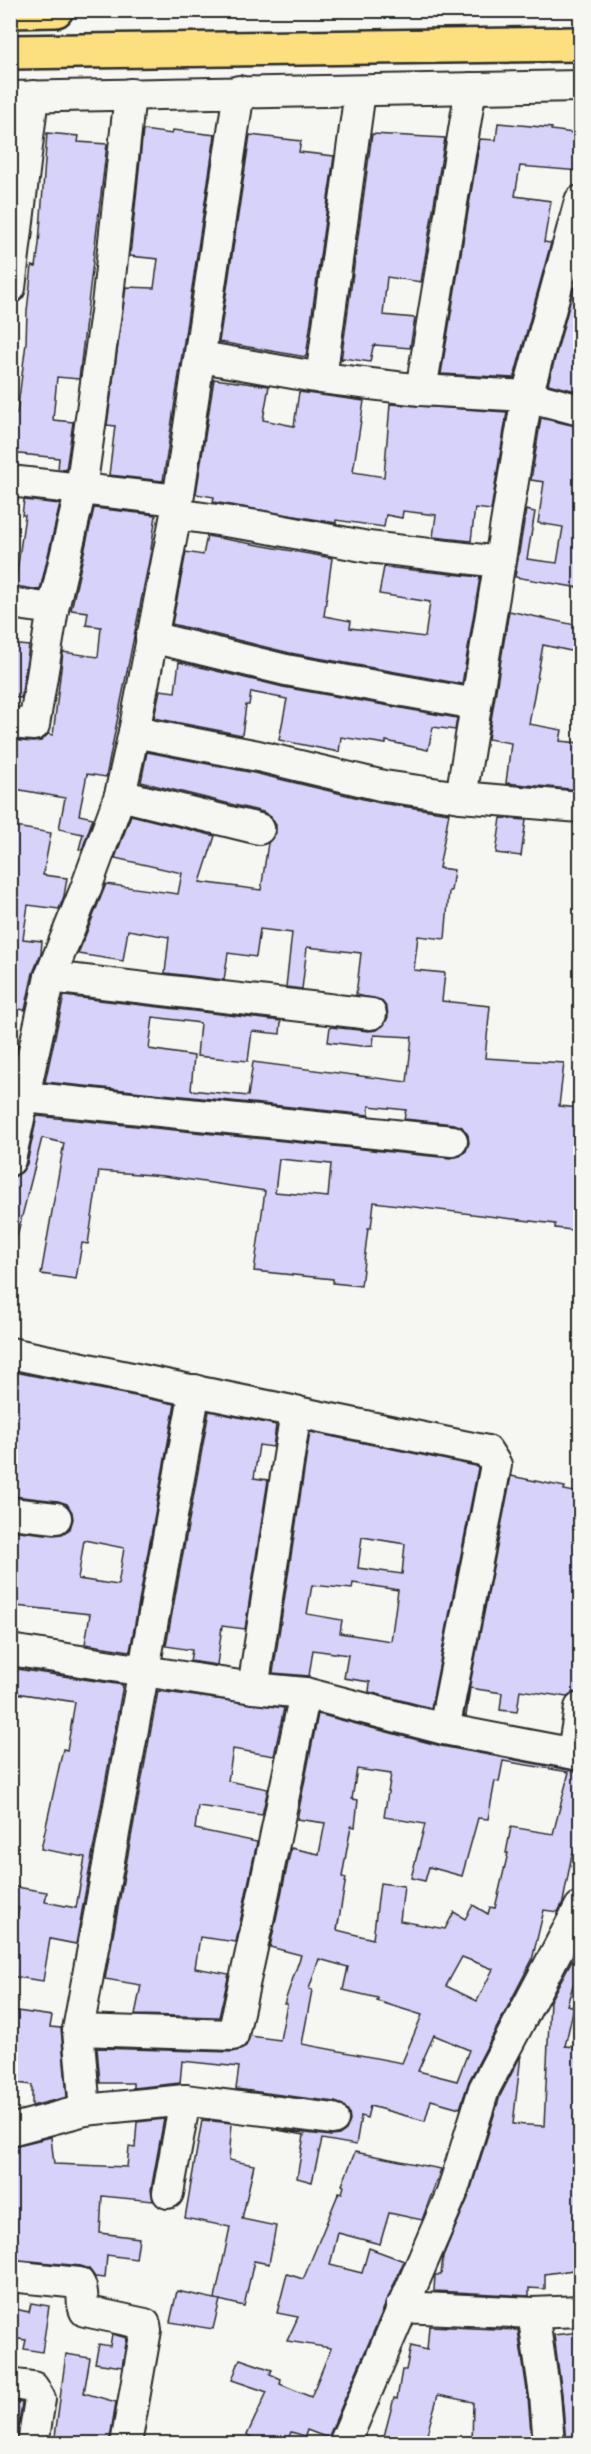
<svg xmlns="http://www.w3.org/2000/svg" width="591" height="2454" viewBox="0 0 591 2454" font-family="'Gochi Hand',sans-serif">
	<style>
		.building { fill: #d7d2fa; stroke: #2b2b2b; stroke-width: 1.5; fill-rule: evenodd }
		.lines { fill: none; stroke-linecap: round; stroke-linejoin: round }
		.minor-casing { stroke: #2b2b2b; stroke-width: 34 }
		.major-casing { stroke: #2b2b2b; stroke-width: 38 }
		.minor { stroke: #f6f6f2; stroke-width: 30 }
		.major { stroke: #fce080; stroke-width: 33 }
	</style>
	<rect width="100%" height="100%" fill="#f6f6f2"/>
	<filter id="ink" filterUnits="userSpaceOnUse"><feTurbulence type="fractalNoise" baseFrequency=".0167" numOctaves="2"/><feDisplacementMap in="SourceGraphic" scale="12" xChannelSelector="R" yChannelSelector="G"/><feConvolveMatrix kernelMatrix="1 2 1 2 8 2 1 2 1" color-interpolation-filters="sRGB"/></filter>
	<g filter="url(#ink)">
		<g class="building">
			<polygon points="498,123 552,128 551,130 580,134 580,171 520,166 515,196 551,201 544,242 551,243 514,378 441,374 480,139 496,140"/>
			<polygon points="143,130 172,134 173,130 215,135 163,481 109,475 115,426 107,425 126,287 154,288 158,259 130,256"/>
			<polygon points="47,133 79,136 78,142 107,144 79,379 57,377 53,420 73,422 66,470 58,469 59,458 10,453 13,414 17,414 26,343 27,311 32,266 36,267 39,244"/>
			<polygon points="372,134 445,138 421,282 387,277 383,315 415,318 410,348 375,345 373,347 370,362 343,358 341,361"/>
			<polygon points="250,135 301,141 299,152 334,156 306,357 219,342"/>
			<polygon points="580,265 580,392 548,384"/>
			<polygon points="214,379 269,386 263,420 294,426 299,392 364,401 353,472 384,477 390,404 507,412 491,510 475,508 471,541 433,537 436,515 403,511 402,518 386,515 384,527 336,520 336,523 213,502 214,497 196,494"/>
			<polygon points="541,418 580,427 580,588 515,577 526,510 535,512 527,559 557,563 563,527 538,523 544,482 531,480"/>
			<polygon points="24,500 60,504 40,590 15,586 25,515 22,515"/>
			<polygon points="94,508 156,515 150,556 106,777 87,774 79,815 93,818 82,850 79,849 83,834 59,829 65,798 10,788 10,740 33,742 41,741 48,734 53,735 63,652 98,657 101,627 86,625 88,612 71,610"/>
			<polygon points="207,536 332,558 324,616 351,621 350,628 425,637 430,602 379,594 384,567 480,577 462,684 290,653 172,624 186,552 203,555"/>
			<polygon points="509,611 580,626 580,653 543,645 529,724 562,730 560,741 580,743 580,790 506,783 511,743 488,739"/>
			<polygon points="10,644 29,646 21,698 10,696"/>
			<polygon points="179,662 283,687 457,718 455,730 433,727 428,750 386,741 386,744 341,737 339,752 279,740 287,699 251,692 249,705 246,705 242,735 154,718 160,690 175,692"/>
			<path d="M147,752L254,773L380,803L449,813L439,868L454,870L451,891H449L445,939L418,936L414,970L445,973L442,1001L490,1006L485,1058L564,1063L559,1106L580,1108V1161L574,1213L580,1214V1231L555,1228V1224L374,1202L371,1228H368L361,1286L333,1283V1279L254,1271L265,1191L164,1176L99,1171L88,1244L82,1243L76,1279L41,1274L64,1143L42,1138L16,1240L10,1239V1189L14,1177L22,1172L27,1164L37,1116L450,1158L460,1156L466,1151L469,1143L468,1135L462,1127L454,1124L404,1119L406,1110L369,1106V1115L45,1082L64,996L281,1021L280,1034L252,1031L248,1061L197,1056L200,1023L153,1017L149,1049L194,1056L191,1090L248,1096L253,1062L407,1082L412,1037L374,1035L373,1045L361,1046L328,1042L330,1027L369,1031L377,1030L384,1025L388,1017L387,1008L381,1000L356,995L361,953L307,947L302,989L286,987L292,933L260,929L256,957L228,953L224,980L165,973L169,937L128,930L123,961L78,954L106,884L178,894L182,873L115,858L131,815L215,836L200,882L261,890L268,843L276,833V825L271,817L263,812L141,782ZM279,1159L331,1164L328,1197L275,1192Z"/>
			<polygon points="501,818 526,820 521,856 496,853"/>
			<polygon points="10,826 51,833 43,875 67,878 64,896 59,909 28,905 23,939 42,941 41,953 33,973 25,1010 10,1008"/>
			<polygon points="10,1043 18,1044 10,1077"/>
			<path d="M10,1371L175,1404L130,1651L85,1644L90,1614L16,1606L17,1599H10V1530L54,1535L62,1534L70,1529L73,1519L72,1512L67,1504L58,1501L13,1496L18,1459L10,1457ZM84,1540L124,1548L118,1585L78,1579Z"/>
			<polygon points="209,1411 276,1425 273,1447 259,1445 254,1478 268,1480 245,1629 222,1626 217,1665 190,1661 192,1650 166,1646"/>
			<path d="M310,1432L476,1466L478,1468L431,1708L369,1692L370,1682L344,1678L348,1655L313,1650L309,1676L273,1673ZM362,1537L405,1544L402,1574L358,1568ZM353,1583L398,1590L391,1641L340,1633L342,1620L307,1614L312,1585L352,1589Z"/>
			<polygon points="511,1476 565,1487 564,1490 580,1493 580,1678 579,1691 567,1697 520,1690 517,1712 500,1710 502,1693 470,1688 466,1716 464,1715"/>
			<polygon points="10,1668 123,1685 76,1944 50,1939 43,1981 10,1976 10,1946 19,1908 10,1906 10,1886 47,1892 45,1902 76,1908 85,1857 41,1849 63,1749 67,1750 75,1702 16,1693 16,1687 10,1687"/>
			<polygon points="158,1691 284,1708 274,1756 233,1749 228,1781 268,1789 262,1815 198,1806 195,1829 257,1842 236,1942 200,1937 195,1968 229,1974 219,2017 135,2015 141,1985 105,1979"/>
			<path d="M318,1714L441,1746L580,1772V1856L572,1854L563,1902L558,1912L544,1910L532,1960L469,2081L460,2108L431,2100L425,2121L370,2106L367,2118L361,2116L356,2145L322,2139L312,2182L297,2178L304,2135L272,2129L331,2136L339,2135L346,2130L350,2121L349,2112L343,2105L335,2102L236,2089L239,2067L182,2061L180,2083L133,2088V2083H100L97,2048L232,2052L246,2046L250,2036L280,2040L287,2004H284L301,1955L270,1947L291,1848L319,1854L325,1823L297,1819ZM503,1761L569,1772L553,1834L511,1827L506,1853H508L495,1908L490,1907L488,1914L473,1905L465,1919L454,1912L445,1929L400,1921L404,1886L380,1883L373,1939L337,1930L346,1878L342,1877L351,1826L355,1827L358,1800L352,1799L357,1769L391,1774L384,1817L425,1824L411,1878L425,1881L429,1867L462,1876L478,1818L488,1819L495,1781L499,1782ZM462,1957L493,1969L477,2001L446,1986ZM319,1959L348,1967L343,1990L378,1998L377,2001L422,2015L402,2063L302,2044L312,1990L309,1989ZM434,2035L469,2050L457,2081L418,2071Z"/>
			<polygon points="572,1960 580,1963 567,2005 574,2007 565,2046 576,2047 580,2082 576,2147 580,2147 580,2269 545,2274 545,2289 529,2288 529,2296 434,2291 435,2275 441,2275 443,2256 468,2198 500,2096 521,2055 513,2124 544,2126 550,2001"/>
			<polygon points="10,2010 52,2016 50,2027 61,2028 67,2097 32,2106 32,2085 10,2082"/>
			<polygon points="164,2119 151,2190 153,2201 102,2196 100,2233 139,2238 136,2259 107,2255 105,2278 95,2277 89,2269 81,2266 10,2259 14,2231 10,2231 10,2147 51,2137 54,2164 127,2167 129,2147 135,2148 137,2122"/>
			<polygon points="202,2120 232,2123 229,2160 254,2165 242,2219 276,2226 269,2264 254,2261 244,2306 215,2299 230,2227 185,2218"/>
			<polygon points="355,2152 441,2169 422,2220 389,2213 380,2244 338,2233 330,2265 362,2273 369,2248 404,2261 328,2438 307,2430 305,2436 291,2432 286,2444 266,2444 247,2435 267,2392 232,2380 240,2359 272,2370 270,2374 281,2379 280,2384 311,2397 331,2348 287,2341 298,2317 277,2313 287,2274 303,2279 305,2275 339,2192 342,2193 344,2186 342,2185"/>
			<polygon points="177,2291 220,2300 213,2329 170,2322"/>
			<polygon points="31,2303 49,2306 42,2352 24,2349 26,2340 11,2338 15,2309 29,2312"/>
			<polygon points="429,2326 518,2330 528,2397 532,2444 472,2444 473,2402 438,2395 424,2444 382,2444 394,2398 397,2399 402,2370 406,2370 411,2346 427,2350"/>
			<polygon points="580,2332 580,2444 566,2444 562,2394 554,2335"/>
			<polygon points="112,2334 127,2338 122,2367 95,2363 99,2344 110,2346"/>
			<polygon points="66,2354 90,2358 84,2393 116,2402 109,2444 54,2444"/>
			<polygon points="10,2401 22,2403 18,2429 10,2427"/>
		</g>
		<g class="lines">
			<defs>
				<g id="minor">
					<polyline points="10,97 580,86"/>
					<polyline points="10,288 33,96"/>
					<polyline points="201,357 321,378 421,390 527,396 580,410"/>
					<polyline points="321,378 360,91"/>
					<polyline points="421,390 471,88"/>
					<polyline points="10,481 178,500"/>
					<polyline points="176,514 258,526 368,547 500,562"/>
					<polyline points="10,603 53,609"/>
					<polyline points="151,637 286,670 476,704"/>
					<polyline points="10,723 34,725 53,609 81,489 107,305 130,94"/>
					<polyline points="134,732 258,756 384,786 461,797 580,807"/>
					<polyline points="120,795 259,829"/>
					<polyline points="461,797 527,396 580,201"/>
					<polyline points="50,977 371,1014"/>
					<polyline points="24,1097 452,1141"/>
					<polyline points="10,1160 50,977 86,888 120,795 134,732 176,514 239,91"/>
					<polyline points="10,1353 487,1451 496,1465 444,1729"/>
					<polyline points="10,1513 56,1518"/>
					<polyline points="10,1650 253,1688 305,1693 444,1729 580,1755"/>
					<polyline points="253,1688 296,1411"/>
					<polyline points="573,1752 580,1708"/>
					<polyline points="78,2030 233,2035 259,1916 305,1693"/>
					<polyline points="85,2110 78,2030 195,1390"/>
					<polyline points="10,2130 85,2110 185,2100 333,2119"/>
					<polyline points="168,2193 185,2100"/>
					<path d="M10,2276L79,2283C85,2292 80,2302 85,2311L145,2324L146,2330L126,2444"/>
					<polyline points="401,2307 533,2313 580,2311"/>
					<polyline points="533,2313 545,2395 549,2444"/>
					<polyline points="10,2384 33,2387 40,2399 33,2444"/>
					<polyline points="344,2444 452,2193 484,2089 580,1907"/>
				</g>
				<g id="major">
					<polyline points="10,11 56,10"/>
					<polyline points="10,52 580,44"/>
				</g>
			</defs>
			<use href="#minor" class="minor-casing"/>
			<use href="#major" class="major-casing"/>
			<use href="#minor" class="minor"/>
			<use href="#major" class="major"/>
		</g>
	</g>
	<rect width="591" height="2454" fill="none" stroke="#f6f6f2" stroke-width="36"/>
	<rect x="18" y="18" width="555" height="2418" fill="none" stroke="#2b2b2b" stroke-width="2" filter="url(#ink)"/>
</svg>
